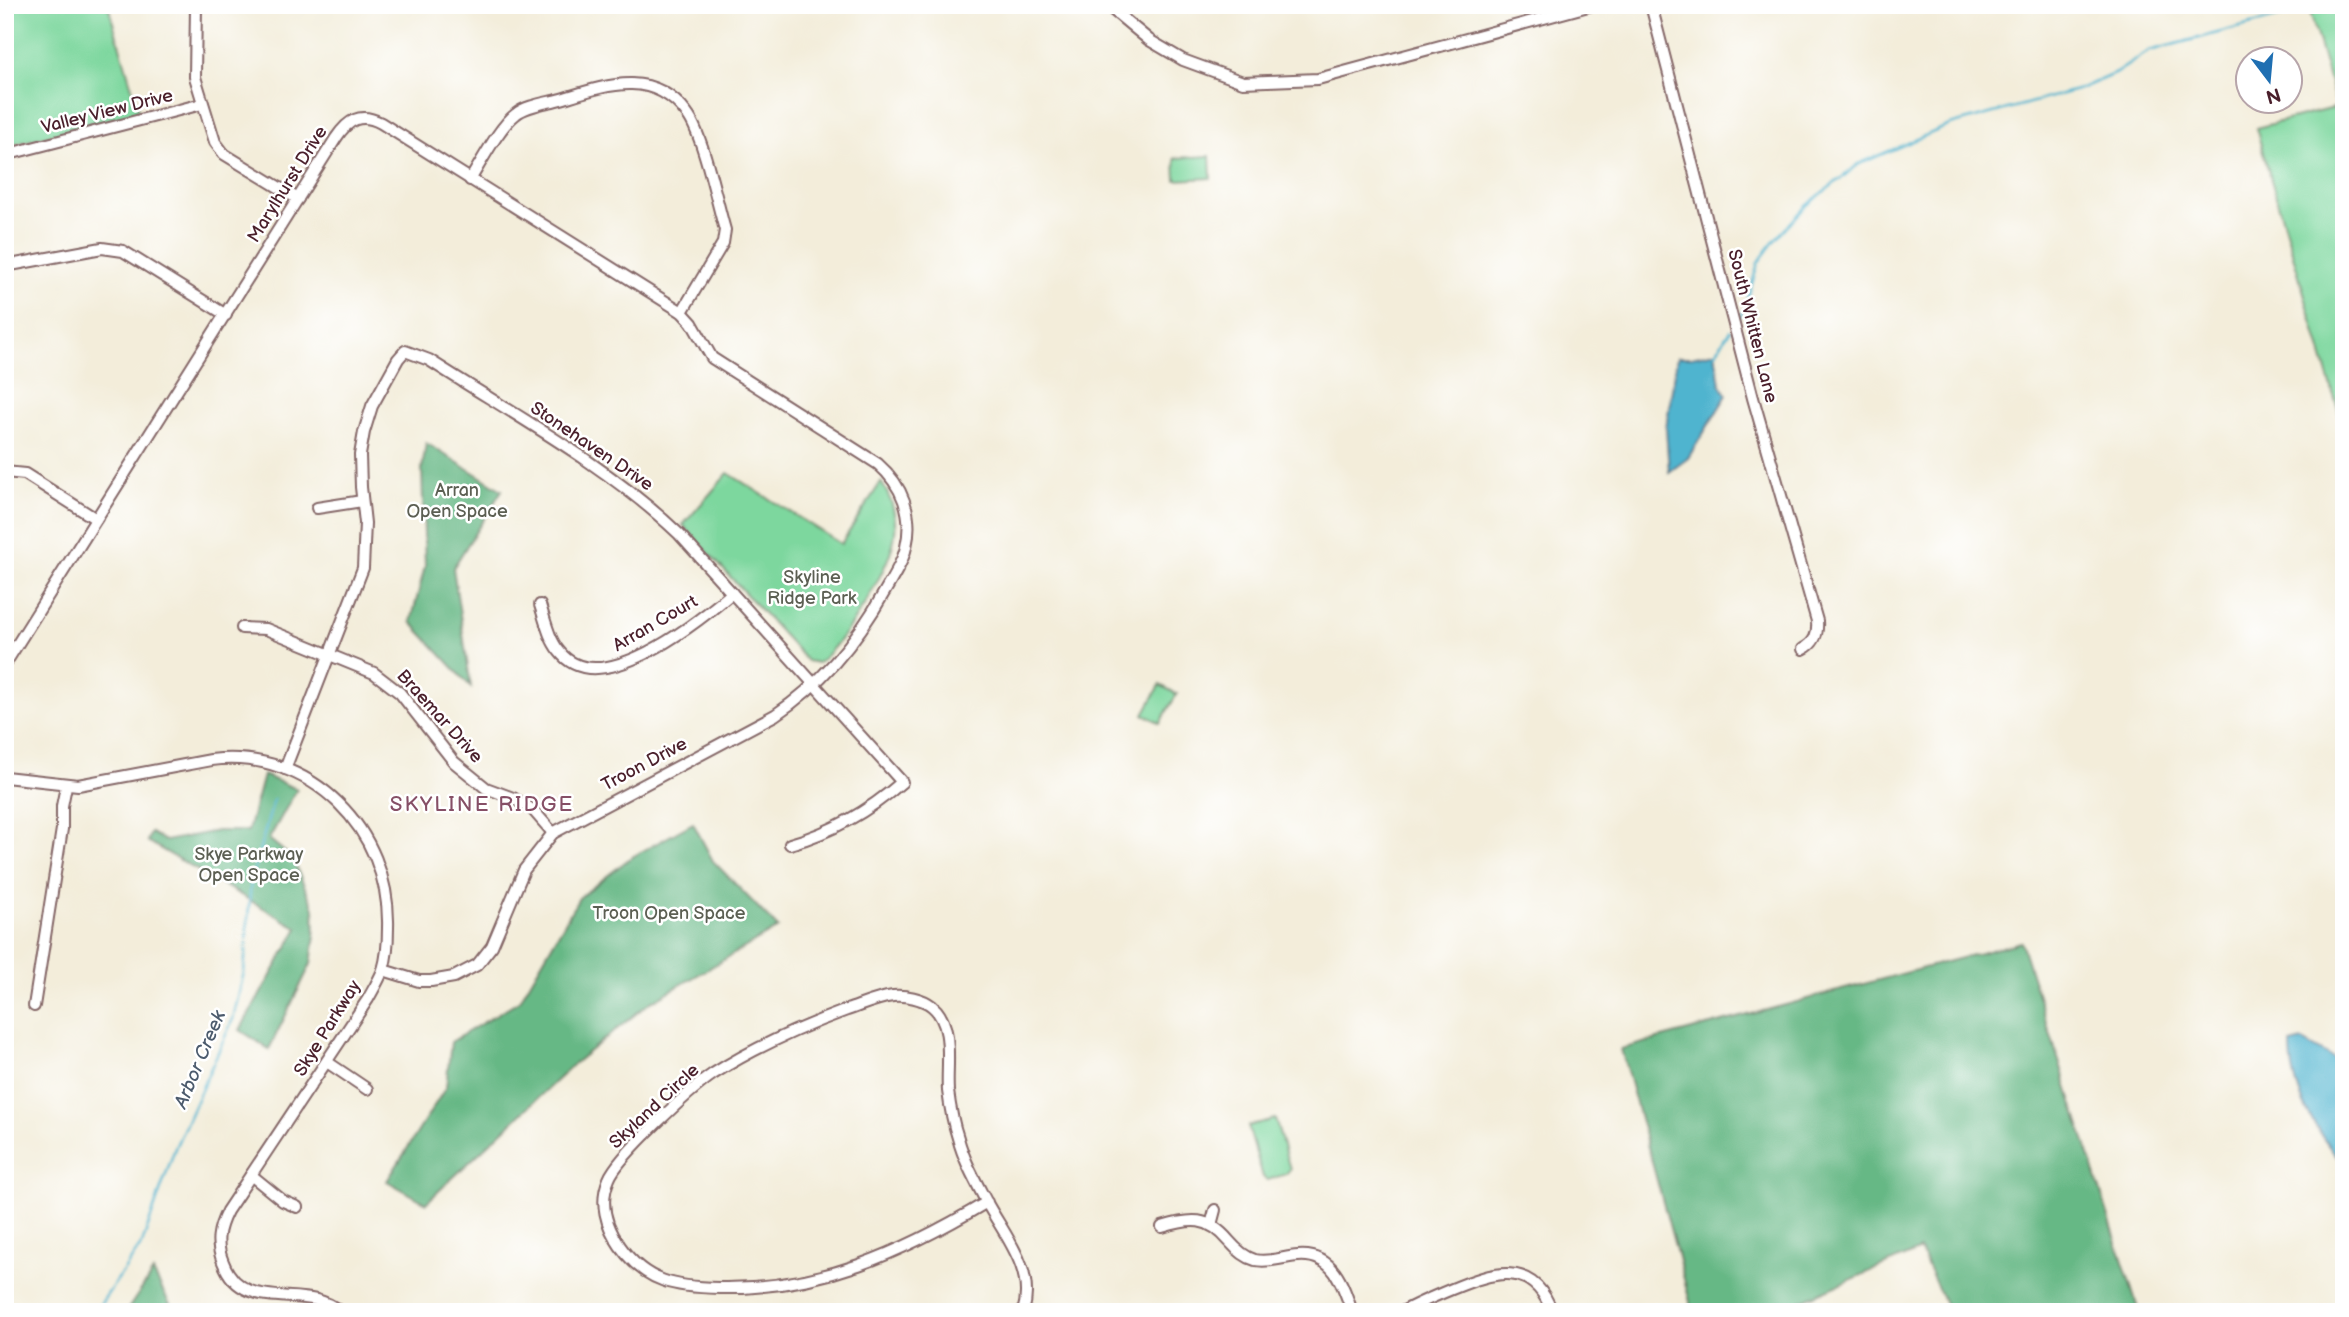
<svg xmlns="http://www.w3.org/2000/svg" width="2349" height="1317" viewBox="0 0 2349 1317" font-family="'Balsamiq Sans',sans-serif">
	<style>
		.green { fill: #7dd79e; stroke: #647b64; stroke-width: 2 }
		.forest { fill: #66b885; stroke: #586c58; stroke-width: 2 }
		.water { fill: #50b4cf; stroke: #4d6a7d; stroke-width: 2 }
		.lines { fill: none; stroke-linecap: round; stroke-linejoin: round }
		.stream { stroke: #50b4cf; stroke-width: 2.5 }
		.minor-casing { stroke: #856768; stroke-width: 14 }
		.minor { stroke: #fff; stroke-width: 10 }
		.labels { text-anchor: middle; stroke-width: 5; stroke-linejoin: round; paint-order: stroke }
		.street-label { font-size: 18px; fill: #4a1f2b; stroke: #fff }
		.park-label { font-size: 18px; fill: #5c5f53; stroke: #fff }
		.water-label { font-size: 19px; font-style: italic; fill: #4c5b6d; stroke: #fff }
		.quarter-label { font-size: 21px; letter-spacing: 2px; fill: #864f66; stroke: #fff }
	</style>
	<rect width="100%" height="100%" fill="#fff"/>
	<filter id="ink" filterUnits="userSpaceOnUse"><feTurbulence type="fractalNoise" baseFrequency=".0143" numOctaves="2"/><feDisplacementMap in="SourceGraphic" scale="14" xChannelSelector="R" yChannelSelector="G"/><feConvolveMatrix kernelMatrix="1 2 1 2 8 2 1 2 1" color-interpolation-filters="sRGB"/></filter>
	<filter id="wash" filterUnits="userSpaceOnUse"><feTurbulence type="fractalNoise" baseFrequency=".00686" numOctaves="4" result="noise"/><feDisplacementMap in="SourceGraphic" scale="28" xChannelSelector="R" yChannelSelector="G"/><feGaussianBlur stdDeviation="1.57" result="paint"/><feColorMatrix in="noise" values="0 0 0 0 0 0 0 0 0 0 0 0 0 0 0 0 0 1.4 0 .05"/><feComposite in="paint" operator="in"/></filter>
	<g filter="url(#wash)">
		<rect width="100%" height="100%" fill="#f3edda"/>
		<g class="green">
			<polygon points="5,5 108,5 139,112 5,147"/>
			<polygon points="2308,5 2344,5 2344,430 2256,128 2337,107"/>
			<polygon points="1210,156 1211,178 1176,180 1175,158"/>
			<path d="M728,473L841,544L881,482C891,497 897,514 895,533C892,566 844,643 818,663L807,661L683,525Z"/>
			<polygon points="1160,685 1177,694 1160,723 1144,714"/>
			<polygon points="1275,1119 1290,1169 1286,1174 1268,1180 1263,1177 1248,1126"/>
		</g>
		<g class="forest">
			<polygon points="426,443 502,490 453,568 471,687 411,622 425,566 422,469"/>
			<polygon points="263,775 297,789 269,839 292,858 314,908 315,935 311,964 269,1049 240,1030 298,928 147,841 151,833 165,841 217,831 248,831"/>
			<polygon points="693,823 713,861 778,928 648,1004 576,1062 426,1203 387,1181 446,1087 451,1042 520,1000 579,898 630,858"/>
			<polygon points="2021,942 2139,1312 1949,1312 1920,1250 1787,1307 1788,1312 1693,1312 1621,1049"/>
			<polygon points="153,1272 174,1312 125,1312 126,1312"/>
		</g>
		<g class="water">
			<polygon points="1715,352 1720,384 1727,395 1688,458 1669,472 1666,428 1677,357 1691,357"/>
			<path d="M2303,1041L2344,1064V1165C2315,1132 2290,1089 2291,1044Z"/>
		</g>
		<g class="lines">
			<g class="stream">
				<polyline points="1738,319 1745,308 1758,263 1775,240 1806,206 1859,164 1950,125 2080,89 2116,73 2149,51 2294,13 2298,5"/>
				<polyline points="1715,354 1730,330"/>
				<polyline points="95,1312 142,1244 175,1148 233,1019 244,972 251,880 274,799"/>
			</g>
		</g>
	</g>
	<g filter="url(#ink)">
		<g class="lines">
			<defs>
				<g id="minor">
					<polyline points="196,5 195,77 215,142 224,154 298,199"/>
					<polyline points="1107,5 1149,40 1183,60 1243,82 1318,79 1592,5"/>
					<path d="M1651,5L1753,398L1817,621C1818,634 1815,643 1803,649"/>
					<polyline points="5,155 202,104"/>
					<path d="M470,180C482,161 499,127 516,114C527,105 547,103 561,99C607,85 653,68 687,114C703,134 717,203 725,230L723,243L682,312"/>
					<polyline points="5,266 102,248 123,251 226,315"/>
					<polyline points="5,472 25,474 96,519"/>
					<polyline points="317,508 362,501"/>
					<path d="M540,605C545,620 549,639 559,651C598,703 698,622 732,593"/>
					<polyline points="242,628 266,629 374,673 400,693 454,762 486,788 513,798 533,810 553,833"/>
					<path d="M5,664L336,138C348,120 360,112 381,123L682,312L692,323L712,358L878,464C902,485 914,514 906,547C903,562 893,577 885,591C857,641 823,683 775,715L553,833L524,870L492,946L477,965L454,977L431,981H419L383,970"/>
					<path d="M285,769L363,568L365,523L361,487L360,455L364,432L372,406L398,359L405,351L429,360C514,415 606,464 679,534L902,782C868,812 833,832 790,844"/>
					<path d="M5,777L78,785L211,760C311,748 391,830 388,928C388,941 387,957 383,970C379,980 373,990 368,999L227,1211C218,1229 215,1243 223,1262C243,1317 308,1281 340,1312"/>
					<polyline points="34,1006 62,829 62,806 66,786"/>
					<polyline points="327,1062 367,1089"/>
					<polyline points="251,1175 283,1201 297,1207"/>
					<path d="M987,1202C902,1253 820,1290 719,1288C676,1287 646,1283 620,1246C606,1226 599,1202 609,1179C618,1156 691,1089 713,1074C755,1047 801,1027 847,1010C862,1005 877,998 893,996C905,995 922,998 932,1006C955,1025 946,1065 948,1091C950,1107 953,1123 958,1138C964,1161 976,1182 987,1203C1005,1236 1036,1271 1023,1312"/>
					<polyline points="1211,1225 1215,1210"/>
					<path d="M1162,1227C1191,1218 1208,1216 1229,1241C1236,1249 1244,1257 1255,1260C1270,1263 1283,1257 1298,1256C1333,1253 1343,1284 1352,1312"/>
					<path d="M1402,1312C1418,1303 1435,1296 1452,1289C1493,1272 1533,1259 1552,1312"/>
				</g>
			</defs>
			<use href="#minor" class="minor-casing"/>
			<use href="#minor" class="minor"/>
		</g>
	</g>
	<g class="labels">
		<g class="street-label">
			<text transform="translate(107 111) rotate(-14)" y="6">Valley View Drive</text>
			<text transform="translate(287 184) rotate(-58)" y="6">Marylhurst Drive</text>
			<text transform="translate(1753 326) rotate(76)" y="6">South Whitten Lane</text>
			<text transform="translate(592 446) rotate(34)" y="6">Stonehaven Drive</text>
			<text transform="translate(655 623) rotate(-30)" y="6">Arran Court</text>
			<text transform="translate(440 716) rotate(48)" y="6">Braemar Drive</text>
			<text transform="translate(644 764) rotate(-28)" y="6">Troon Drive</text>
			<text transform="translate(327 1028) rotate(-58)" y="6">Skye Parkway</text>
			<text transform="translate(654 1106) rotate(-43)" y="6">Skyland Circle</text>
		</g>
		<g class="park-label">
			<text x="457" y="496">Arran<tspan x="457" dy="21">Open Space</tspan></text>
			<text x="812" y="583">Skyline<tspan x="812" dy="21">Ridge Park</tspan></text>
			<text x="249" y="860">Skye Parkway<tspan x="249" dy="21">Open Space</tspan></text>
			<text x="669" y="919">Troon Open Space</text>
		</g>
		<g class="water-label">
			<text transform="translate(199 1059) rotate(-67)" y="7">Arbor Creek</text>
		</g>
		<g class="quarter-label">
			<text x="482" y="811">SKYLINE RIDGE</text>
		</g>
	</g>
	<rect width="2349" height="1317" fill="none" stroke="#fff" stroke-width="28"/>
	<g transform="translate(2269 80) rotate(164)"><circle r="33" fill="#ffffff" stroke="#b7a5aa" stroke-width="2"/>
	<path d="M0-5L12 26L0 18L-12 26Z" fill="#1f6fb2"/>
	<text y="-10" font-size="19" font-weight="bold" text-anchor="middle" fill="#4a1f2b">N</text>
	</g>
</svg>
